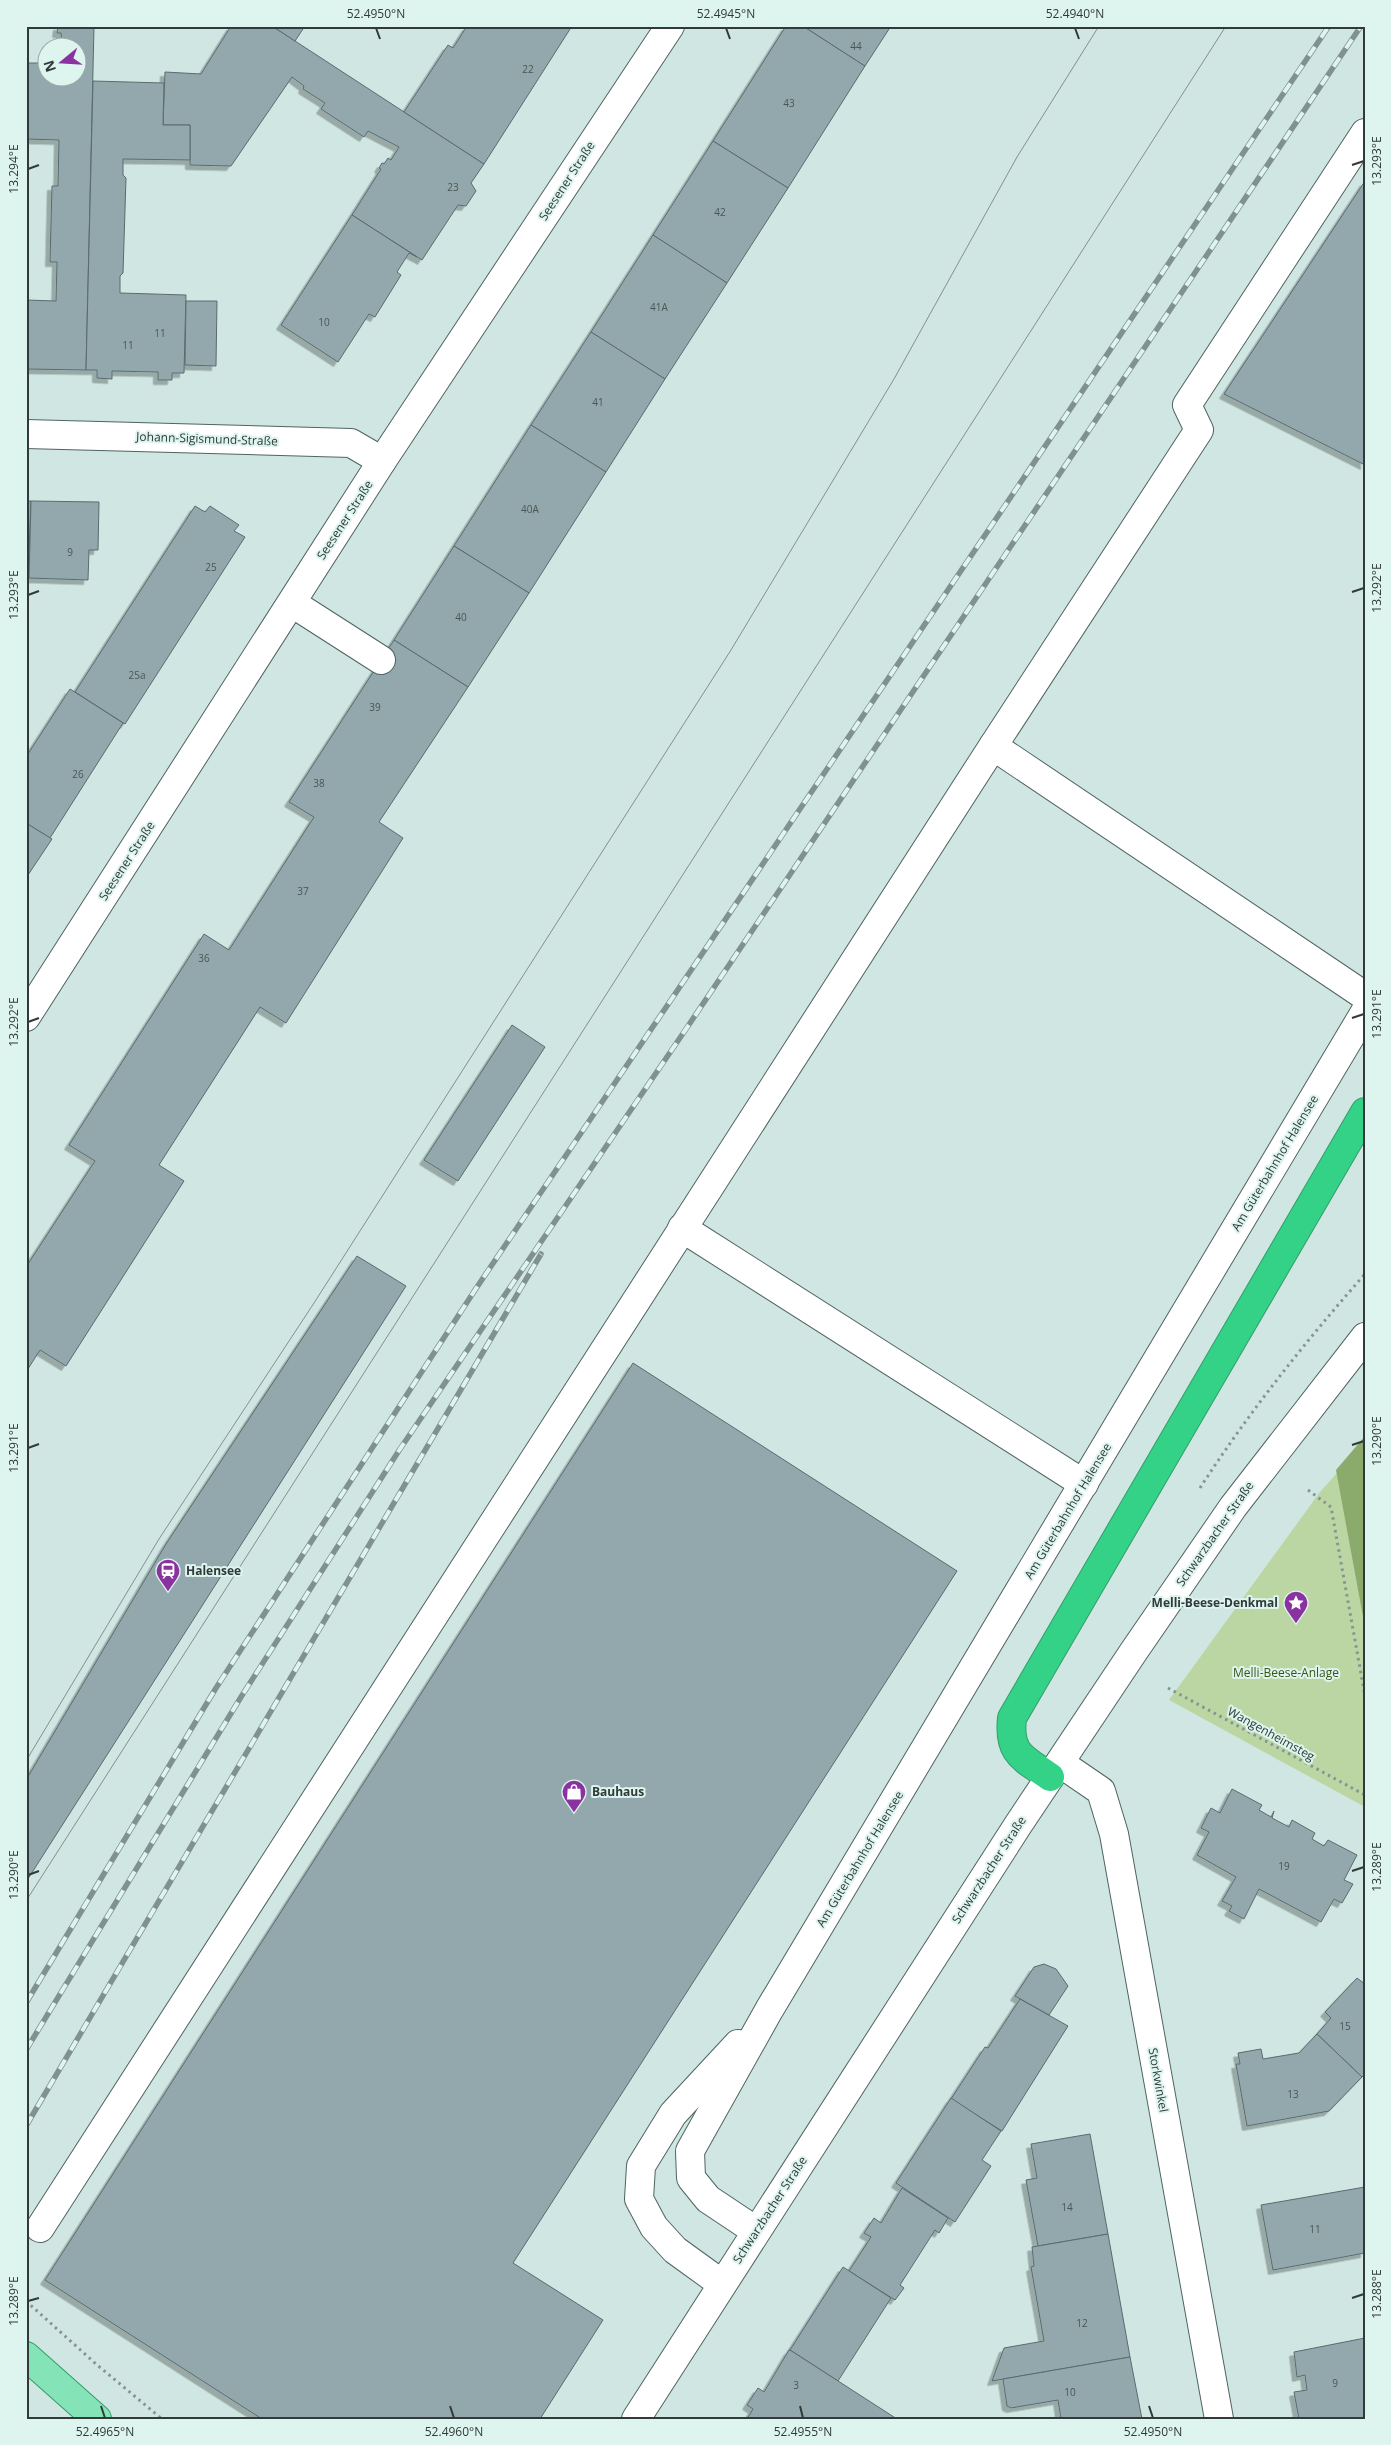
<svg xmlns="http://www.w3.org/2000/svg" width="1391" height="2445" viewBox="0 0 1391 2445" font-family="'Open Sans',sans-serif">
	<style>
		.green { fill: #bcd6a3 }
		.forest { fill: #8bab6c }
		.building { fill: #93a8ac; stroke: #586c70; filter: url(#shadow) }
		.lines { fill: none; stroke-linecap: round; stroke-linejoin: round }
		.minor-casing { stroke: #506461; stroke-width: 30 }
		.major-casing { stroke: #339d6b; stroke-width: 30 }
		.highway-casing { stroke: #339d6b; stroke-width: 30 }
		.path { stroke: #859592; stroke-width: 3; stroke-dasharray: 2.5 4; stroke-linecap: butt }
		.minor { stroke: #fff; stroke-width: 28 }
		.major { stroke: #85e4b7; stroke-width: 28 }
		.highway { stroke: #34d287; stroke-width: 28 }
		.tram { stroke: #81918e; stroke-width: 1 }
		.rail-casing { stroke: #81918e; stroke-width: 5.5 }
		.rail { stroke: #ddf4ef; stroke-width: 4; stroke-dasharray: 11; stroke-linecap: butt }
		.ticks { fill: none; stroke: #313a38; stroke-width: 2 }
		.labels { text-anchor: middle; stroke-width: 4; stroke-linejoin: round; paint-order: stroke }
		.number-label { font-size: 10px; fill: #4a5655 }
		.street-label { font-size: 12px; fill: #313a38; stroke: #ddf4ef }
		.poi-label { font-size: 12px; font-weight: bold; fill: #313a38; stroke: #ddf4ef; text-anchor: start }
		.park-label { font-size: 12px; fill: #395512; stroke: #ddf4ef }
		.neatline { fill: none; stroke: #313a38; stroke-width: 2 }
		.ticks-label { font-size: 12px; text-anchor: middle; fill: #313a38 }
	</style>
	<defs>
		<filter id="shadow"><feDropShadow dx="-4.5" dy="4.5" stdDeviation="0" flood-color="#0004"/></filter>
	</defs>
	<rect width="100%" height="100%" fill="#cfe6e2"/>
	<polygon class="green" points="1337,1473 1365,1628 1365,1807 1169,1700 1320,1492"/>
	<polygon class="forest" points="1365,1436 1365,1628 1336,1470"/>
	<g class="building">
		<polygon points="58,26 94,26 86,370 26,369 26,300 56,301 57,262 50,262 52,186 58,186 59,140 26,139 26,63 48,63 48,78 78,78 78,48 62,48 61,33 57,33"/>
		<polygon points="231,26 272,26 484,164 471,183 476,191 466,206 458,205 422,260 352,215 381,169 379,168 382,163 384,164 388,158 391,160 399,147 368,131 364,137 321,109 325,103 303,89 304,86 292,77 231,166 190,165 190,125 163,125 165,72 201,74"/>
		<polygon points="272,26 305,26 295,41"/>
		<polygon points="467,26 572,26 484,164 404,112 448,45 453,48"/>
		<polygon points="786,26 803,26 865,66 788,188 713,141"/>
		<polygon points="803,26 891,26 865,66"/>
		<polygon points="93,81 164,83 163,125 190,125 190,160 123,159 123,175 126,178 123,273 120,276 120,293 186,295 184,373 172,373 172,380 158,380 158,372 112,371 112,379 97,378 97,370 86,370"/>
		<polygon points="713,141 788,188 727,283 653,235"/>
		<polygon points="1365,181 1365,465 1224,394"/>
		<polygon points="352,215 417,257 409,253 397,272 401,275 375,317 369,314 338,362 281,325"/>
		<polygon points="653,235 727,283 665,379 591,332"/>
		<polygon points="186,301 217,301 216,366 185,365"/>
		<polygon points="591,332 665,379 606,472 531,425"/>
		<polygon points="531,425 606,472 529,593 454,546"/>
		<polygon points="26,501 31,501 28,580 26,580"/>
		<polygon points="31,501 99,502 98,550 89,550 88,580 29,578"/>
		<polygon points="195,506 205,512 210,506 239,525 234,531 245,537 125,724 75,692"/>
		<polygon points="454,546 529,593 468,687 394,640"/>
		<polygon points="394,640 468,687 379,822 403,838 286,1023 260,1007 159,1165 184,1181 66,1366 40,1350 26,1372 26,1267 95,1161 69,1145 204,934 229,950 314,817 289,802"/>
		<polygon points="70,689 123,723 50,838 26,823 26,757"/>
		<polygon points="26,823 52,839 26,878"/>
		<polygon points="512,1025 545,1047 458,1181 424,1160"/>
		<polygon points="357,1256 406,1286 26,1882 26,1780 166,1544"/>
		<polygon points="633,1363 957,1571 513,2263 603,2320 540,2419 262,2419 45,2280"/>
		<polygon points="1232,1789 1262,1805 1259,1810 1271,1817 1274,1811 1272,1818 1289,1827 1292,1820 1315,1833 1312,1839 1324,1846 1328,1840 1357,1855 1344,1880 1353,1884 1342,1903 1334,1899 1321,1922 1259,1889 1244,1919 1229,1911 1232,1906 1222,1901 1236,1877 1197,1855 1209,1832 1201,1828 1211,1808 1220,1813"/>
		<polygon points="1044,1964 1056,1969 1068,1986 1049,2015 1015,1996 1034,1967"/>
		<polygon points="1357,1978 1365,1984 1365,2074 1362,2077 1317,2034 1331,2018 1325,2012"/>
		<polygon points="1020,1999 1068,2026 1002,2131 951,2099 985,2047 988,2048"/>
		<polygon points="1317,2034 1362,2077 1329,2111 1247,2126 1236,2064 1240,2064 1238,2053 1261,2049 1263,2059 1299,2053"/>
		<polygon points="951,2098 1001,2131 982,2160 991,2166 955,2222 896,2183"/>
		<polygon points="1090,2134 1108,2234 1038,2246 1026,2180 1037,2178 1031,2144"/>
		<polygon points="1365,2187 1365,2253 1273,2270 1261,2205"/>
		<polygon points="902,2188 948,2218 939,2233 935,2230 900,2285 904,2288 895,2300 849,2271 871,2237 864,2233 874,2218 881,2223"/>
		<polygon points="1108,2234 1130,2357 992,2381 1004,2348 1044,2341 1031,2267 1034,2266 1032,2247"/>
		<polygon points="843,2267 891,2298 838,2381 790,2350"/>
		<polygon points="1365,2338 1365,2419 1299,2419 1294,2392 1307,2390 1305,2375 1297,2377 1294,2352"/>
		<polygon points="789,2350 790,2350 897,2419 747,2419 753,2409 747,2405 758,2388 764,2392"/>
		<polygon points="1130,2357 1142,2419 1061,2419 1058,2400 1011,2408 1007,2406 1003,2379"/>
	</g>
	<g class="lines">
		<defs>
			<g id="minor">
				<polyline points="26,434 351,443 382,461"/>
				<polyline points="292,603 381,660"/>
				<polyline points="993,746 1365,996"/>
				<polyline points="26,1017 382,461 670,26"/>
				<polyline points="682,1228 1084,1484"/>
				<polyline points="1060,1763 1101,1791 1114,1834 1219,2419"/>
				<polyline points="40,2228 993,746 1199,430 1187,405 1365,133"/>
				<polyline points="756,2231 708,2199 691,2178 690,2151 769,2010 1365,1012"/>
				<polyline points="722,2284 675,2250 654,2227 639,2199 641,2166 673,2114 738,2044"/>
				<polyline points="636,2419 1018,1825 1134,1651 1233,1507 1365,1337"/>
			</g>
			<polyline id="major" points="26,2356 97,2419"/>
			<path id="highway" d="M1050,1777C1024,1758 1008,1755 1012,1718L1365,1112"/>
		</defs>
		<use href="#minor" class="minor-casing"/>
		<use href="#major" class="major-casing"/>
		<use href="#highway" class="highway-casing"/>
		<g class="path">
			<path d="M1200,1488C1249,1412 1305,1342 1365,1274"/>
			<polyline points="1308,1490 1331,1507 1365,1696"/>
			<polyline points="1168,1688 1365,1795"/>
			<polyline points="26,2301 96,2364 162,2419"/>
		</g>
		<use href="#minor" class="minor"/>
		<use href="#major" class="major"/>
		<use href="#highway" class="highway"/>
		<g class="tram">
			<polyline points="26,1761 159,1539 314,1303 731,650 894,379 1017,157 1099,26"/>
			<polyline points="26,1901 1226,26"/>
		</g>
		<defs>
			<g id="rail">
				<polyline points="26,2003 216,1688 475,1290 1329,26"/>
				<polyline points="26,2050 241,1697 400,1449 686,1029 1361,26"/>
				<polyline points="26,2126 541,1254"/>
			</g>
		</defs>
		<use href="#rail" class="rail-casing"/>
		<use href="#rail" class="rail"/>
	</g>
	<path class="ticks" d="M376,28L380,39M726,28L730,39M1075,28L1079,39M1352,165L1364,161M28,169L39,165M1352,592L1364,588M28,595L39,591M1352,1018L1364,1014M28,1022L39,1018M1352,1445L1364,1441M28,1448L39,1444M1352,1871L1364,1867M28,1875L39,1871M1352,2298L1364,2294M28,2301L39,2298M101,2406L105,2418M450,2406L454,2418M800,2406L803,2418M1149,2406L1153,2418"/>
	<defs>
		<symbol id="station-pin" viewBox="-11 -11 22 30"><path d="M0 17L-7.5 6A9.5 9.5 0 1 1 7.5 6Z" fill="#8a329f" stroke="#ddf4ef"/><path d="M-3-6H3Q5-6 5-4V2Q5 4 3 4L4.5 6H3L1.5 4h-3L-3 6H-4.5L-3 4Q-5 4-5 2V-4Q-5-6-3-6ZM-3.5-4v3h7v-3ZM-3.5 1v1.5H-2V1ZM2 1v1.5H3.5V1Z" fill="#fff"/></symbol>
		<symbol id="sight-pin" viewBox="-11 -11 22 30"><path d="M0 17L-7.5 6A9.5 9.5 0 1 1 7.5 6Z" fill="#8a329f" stroke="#ddf4ef"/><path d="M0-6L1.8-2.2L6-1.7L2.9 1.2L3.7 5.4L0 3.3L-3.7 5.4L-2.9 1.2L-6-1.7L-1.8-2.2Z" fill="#fff"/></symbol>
		<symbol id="shop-pin" viewBox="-11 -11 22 30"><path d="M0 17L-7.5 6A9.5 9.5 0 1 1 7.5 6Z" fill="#8a329f" stroke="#ddf4ef"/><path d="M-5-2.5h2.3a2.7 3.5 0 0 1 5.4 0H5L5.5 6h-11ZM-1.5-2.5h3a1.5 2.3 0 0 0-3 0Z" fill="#fff"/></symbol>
	</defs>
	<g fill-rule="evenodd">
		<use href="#station-pin" x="154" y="1557" width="28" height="38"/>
		<use href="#sight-pin" x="1282" y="1589" width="28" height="38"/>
		<use href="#shop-pin" x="560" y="1778" width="28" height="38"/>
	</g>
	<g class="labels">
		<g class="number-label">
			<text x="856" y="50">44</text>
			<text x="528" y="73">22</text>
			<text x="789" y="107">43</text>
			<text x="453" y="191">23</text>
			<text x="720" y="216">42</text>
			<text x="659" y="311">41A</text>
			<text x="324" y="326">10</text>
			<text x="160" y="337">11</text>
			<text x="128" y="349">11</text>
			<text x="598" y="406">41</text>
			<text x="530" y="513">40A</text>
			<text x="70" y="556">9</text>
			<text x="211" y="571">25</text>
			<text x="461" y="621">40</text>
			<text x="137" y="679">25a</text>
			<text x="375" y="711">39</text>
			<text x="78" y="778">26</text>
			<text x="319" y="787">38</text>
			<text x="303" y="895">37</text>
			<text x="204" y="962">36</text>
			<text x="1284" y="1870">19</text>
			<text x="1345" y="2030">15</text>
			<text x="1293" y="2098">13</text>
			<text x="1067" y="2211">14</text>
			<text x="1315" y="2233">11</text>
			<text x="1082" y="2327">12</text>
			<text x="1335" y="2387">9</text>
			<text x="796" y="2389">3</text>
			<text x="1070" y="2396">10</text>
		</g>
		<g class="street-label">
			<text transform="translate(567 181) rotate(-57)" y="4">Seesener Straße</text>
			<text transform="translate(207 439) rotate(2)" y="4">Johann-Sigismund-Straße</text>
			<text transform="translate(345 520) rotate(-57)" y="4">Seesener Straße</text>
			<text transform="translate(127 861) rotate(-57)" y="4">Seesener Straße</text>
			<text transform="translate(1275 1163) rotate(-59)" y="4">Am Güterbahnhof Halensee</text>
			<text transform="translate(1068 1511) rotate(-59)" y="4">Am Güterbahnhof Halensee</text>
			<text transform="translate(1215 1534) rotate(-55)" y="4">Schwarzbacher Straße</text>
			<text transform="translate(1271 1734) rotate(29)" y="4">Wangenheimsteg</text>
			<text transform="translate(860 1859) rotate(-59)" y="4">Am Güterbahnhof Halensee</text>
			<text transform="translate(989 1870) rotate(-57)" y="4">Schwarzbacher Straße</text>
			<text transform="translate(1158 2080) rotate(80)" y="4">Storkwinkel</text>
			<text transform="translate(770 2210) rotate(-57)" y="4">Schwarzbacher Straße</text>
		</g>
		<g class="poi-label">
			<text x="186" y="1575">Halensee</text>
			<text x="1278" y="1607" text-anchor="end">Melli-Beese-Denkmal</text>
			<text x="592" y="1796">Bauhaus</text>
		</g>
		<g class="park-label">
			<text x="1286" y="1677">Melli-Beese-Anlage</text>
		</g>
	</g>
	<rect width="1391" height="2445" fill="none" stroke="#ddf4ef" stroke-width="55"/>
	<g transform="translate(62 62) rotate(252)"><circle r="24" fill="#ddf4ef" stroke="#98aaa6"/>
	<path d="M0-4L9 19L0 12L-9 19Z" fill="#8a329f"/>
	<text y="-8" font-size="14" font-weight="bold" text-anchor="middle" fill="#313a38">N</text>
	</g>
	<rect x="28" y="28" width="1336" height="2390" class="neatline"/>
	<g class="ticks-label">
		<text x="376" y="18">52.4950°N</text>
		<text x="726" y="18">52.4945°N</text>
		<text x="1075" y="18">52.4940°N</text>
		<text transform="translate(1377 161) rotate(-90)" y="4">13.293°E</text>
		<text transform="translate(14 169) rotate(-90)" y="4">13.294°E</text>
		<text transform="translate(1377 588) rotate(-90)" y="4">13.292°E</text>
		<text transform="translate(14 595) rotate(-90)" y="4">13.293°E</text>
		<text transform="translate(1377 1014) rotate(-90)" y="4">13.291°E</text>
		<text transform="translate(14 1022) rotate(-90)" y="4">13.292°E</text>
		<text transform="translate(1377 1441) rotate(-90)" y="4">13.290°E</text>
		<text transform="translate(14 1448) rotate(-90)" y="4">13.291°E</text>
		<text transform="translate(1377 1867) rotate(-90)" y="4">13.289°E</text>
		<text transform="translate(14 1875) rotate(-90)" y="4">13.290°E</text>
		<text transform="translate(1377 2294) rotate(-90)" y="4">13.288°E</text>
		<text transform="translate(14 2301) rotate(-90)" y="4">13.289°E</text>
		<text x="105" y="2436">52.4965°N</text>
		<text x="454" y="2436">52.4960°N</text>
		<text x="803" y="2436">52.4955°N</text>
		<text x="1153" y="2436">52.4950°N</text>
	</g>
</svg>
